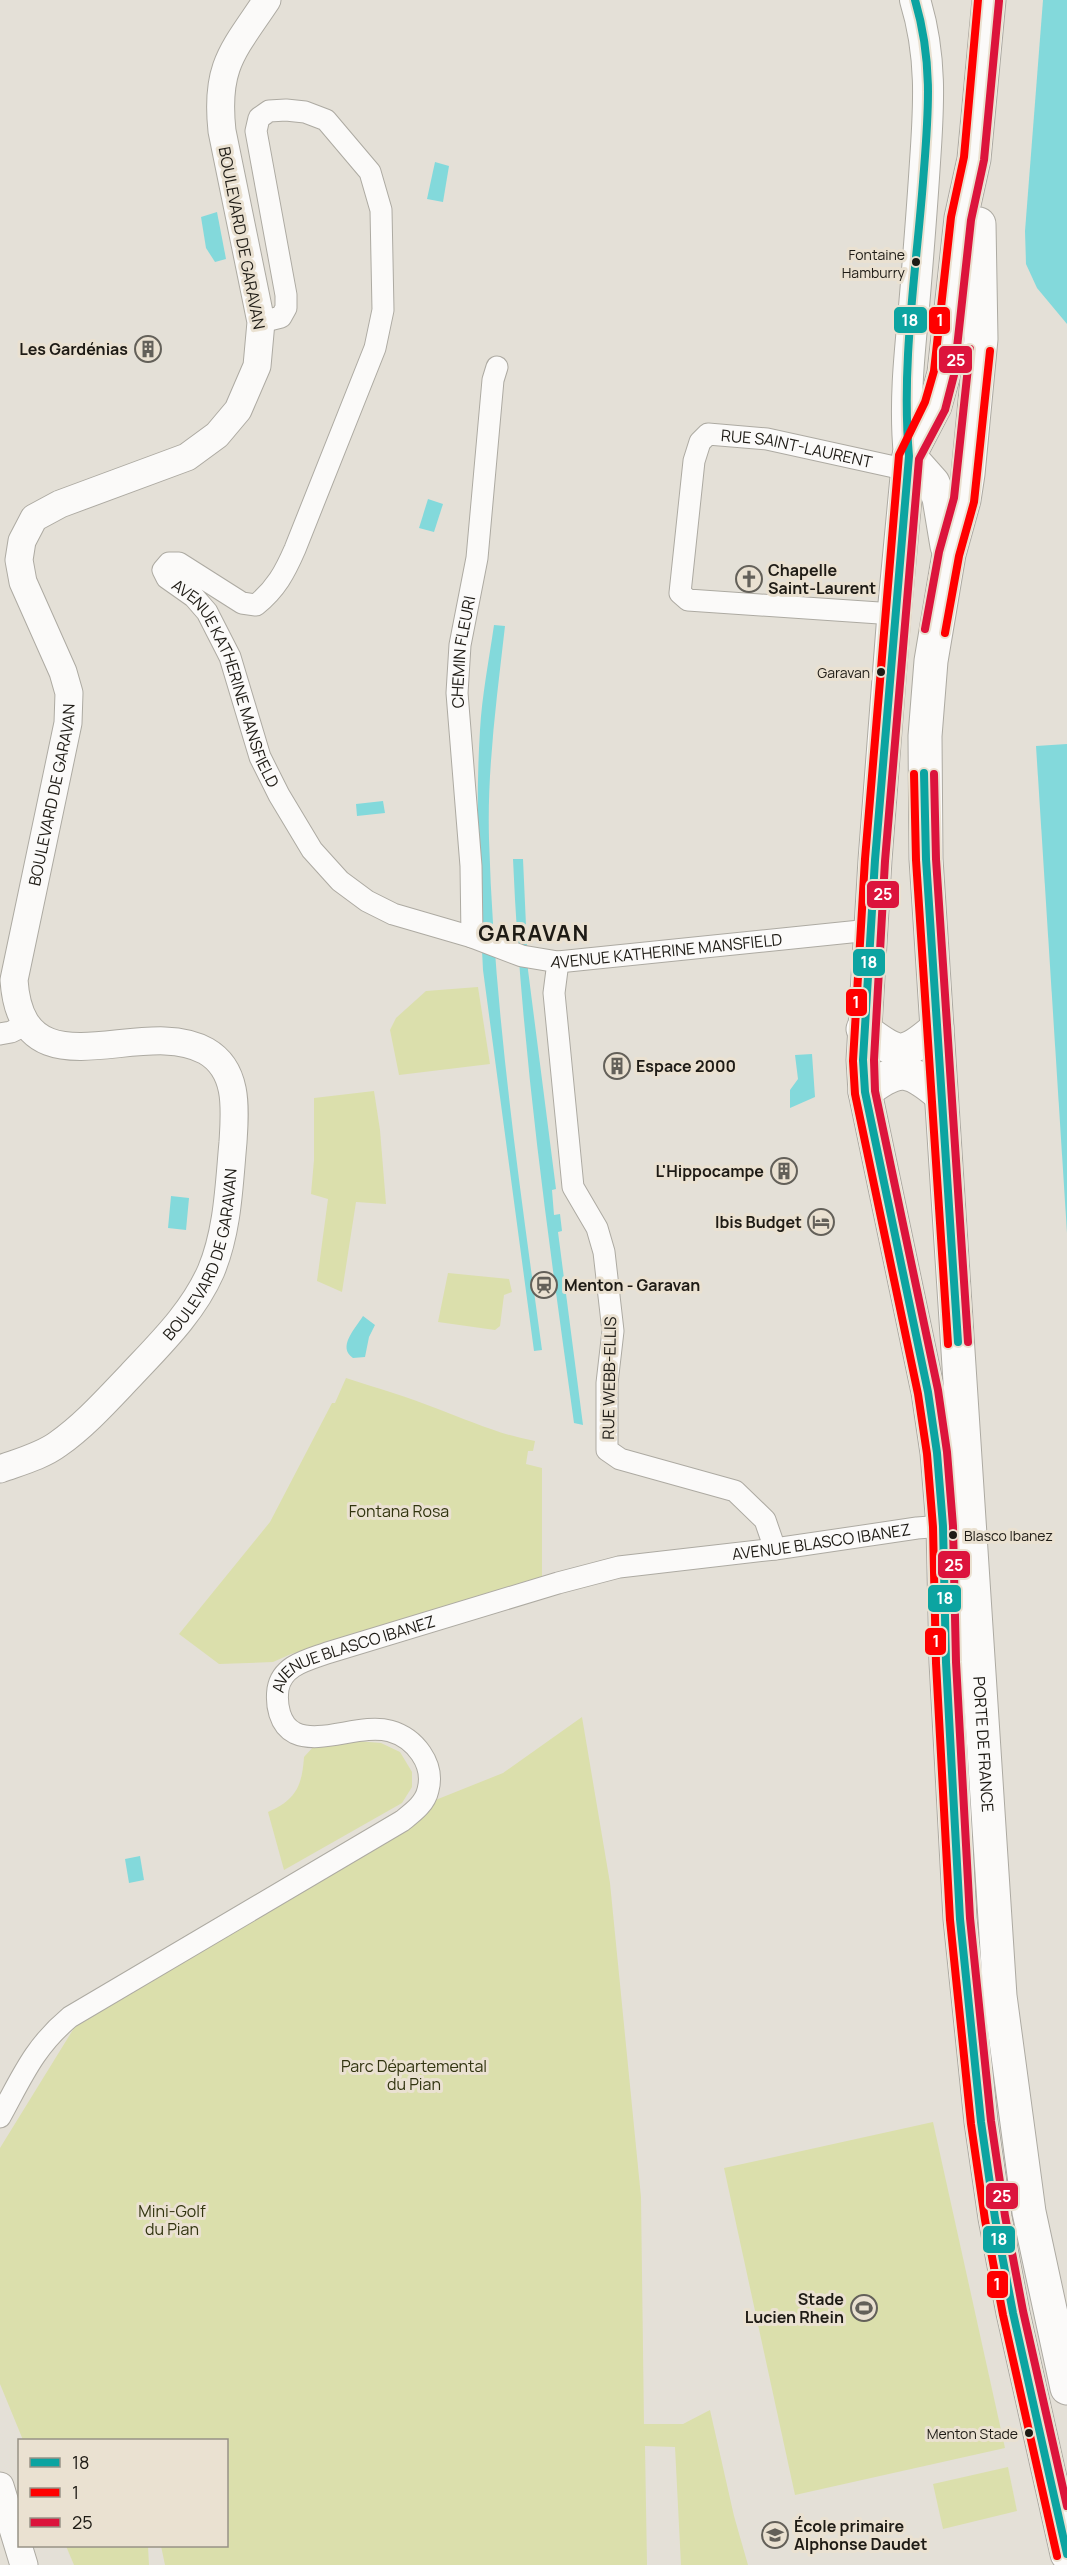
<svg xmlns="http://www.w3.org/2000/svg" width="1067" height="2565" viewBox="0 0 1067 2565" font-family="Manrope,sans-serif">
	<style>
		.green { fill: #dbdfac }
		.water { fill: #83d9db }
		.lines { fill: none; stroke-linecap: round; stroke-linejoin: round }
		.minor-casing { stroke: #adaaa2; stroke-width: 23 }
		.tertiary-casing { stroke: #adaaa2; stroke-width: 29 }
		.secondary-casing { stroke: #adaaa2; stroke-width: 32 }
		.primary-casing { stroke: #adaaa2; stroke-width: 35 }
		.minor { stroke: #fbfaf9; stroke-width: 21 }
		.tertiary { stroke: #fbfaf9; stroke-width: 27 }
		.secondary { stroke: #fbfaf9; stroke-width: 30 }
		.primary { stroke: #fbfaf9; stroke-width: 33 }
		.bus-1-casing { stroke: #eae1d1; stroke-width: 12 }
		.bus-2-casing { stroke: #eae1d1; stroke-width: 12 }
		.bus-3-casing { stroke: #eae1d1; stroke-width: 12 }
		.bus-1 { stroke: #0ca4a1; stroke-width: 8 }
		.bus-2 { stroke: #f00; stroke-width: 8 }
		.bus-3 { stroke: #dc143c; stroke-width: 8 }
		.bus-dot { fill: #1e1b15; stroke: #eae1d1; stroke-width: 2 }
		.labels { text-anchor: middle; stroke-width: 6; stroke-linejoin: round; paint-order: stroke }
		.bus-label { font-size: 14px; fill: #1e1b15; stroke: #eae1d1; text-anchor: end }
		.street-label { font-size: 16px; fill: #1e1b15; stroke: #eae1d1 }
		.poi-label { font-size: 16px; font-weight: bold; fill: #1e1b15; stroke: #eae1d1; text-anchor: end }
		.park-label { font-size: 16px; fill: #31340f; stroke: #eae1d1 }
		.district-label { font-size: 22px; font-weight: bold; letter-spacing: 1.5px; fill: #1e1b15; stroke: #eae1d1 }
		.line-badge { stroke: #eae1d1; stroke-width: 2 }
		.badge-label { font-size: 16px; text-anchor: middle; font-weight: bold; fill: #fff }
	</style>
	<rect width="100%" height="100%" fill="#e4e0d7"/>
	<g class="green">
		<polygon points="478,987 490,1064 399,1075 390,1030 396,1018 426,991"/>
		<polygon points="374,1091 380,1130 386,1204 356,1202 342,1292 317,1281 328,1199 311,1194 314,1160 314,1098"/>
		<polygon points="448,1273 509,1279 512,1292 504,1295 500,1326 495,1330 438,1322"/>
		<path d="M346,1378C377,1388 408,1397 438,1409C470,1421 501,1435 535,1441L533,1451H528L526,1464L542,1468V1584L291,1654L273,1662L219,1664L179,1634L270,1522L332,1403H335Z"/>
		<polygon points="582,1717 610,1883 641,2197 644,2424 683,2424 710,2410 734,2516 748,2565 681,2565 675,2447 645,2446 647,2565 165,2565 161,2546 226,2546 226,2440 23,2440 0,2384 0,2148 74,2028 159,1975 411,1828 433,1801 503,1773"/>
		<path d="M357,1741L381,1743L400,1752L412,1772V1787L402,1803L284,1870L268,1812C296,1800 302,1786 304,1757L315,1745Z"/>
		<polygon points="933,2122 1005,2448 795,2495 724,2168"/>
		<polygon points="1008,2467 1017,2511 943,2529 933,2484"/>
		<polygon points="66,2546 148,2546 149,2565 74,2565"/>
	</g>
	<g class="water">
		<polygon points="1043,0 1067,0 1067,324 1037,288 1026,264 1025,231"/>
		<polygon points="435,162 449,166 443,202 427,199"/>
		<polygon points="217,212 226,259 215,262 206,248 201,217"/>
		<polygon points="428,499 443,504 434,532 419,528"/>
		<path d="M494,625L505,626C497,697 487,768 489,839C494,1010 519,1181 542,1350L534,1351L483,970C479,890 475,810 480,730C482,695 489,660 494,625Z"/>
		<polygon points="1067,744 1067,1233 1036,746"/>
		<polygon points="383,801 385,813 357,816 356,804"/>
		<path d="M513,859H523L528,970L556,1189L552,1190L554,1215L560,1214L562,1231L558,1232L583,1425L574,1423C548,1236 521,1048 513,859Z"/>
		<polygon points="812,1054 815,1097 790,1108 790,1090 798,1079 795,1055"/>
		<polygon points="171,1196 189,1198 186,1230 168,1228"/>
		<path d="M363,1316L375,1325L369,1337L365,1357L353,1358C337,1347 355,1329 363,1316Z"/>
		<polygon points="140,1856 144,1880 129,1883 125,1859"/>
	</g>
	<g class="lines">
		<defs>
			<g id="minor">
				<path id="s1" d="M261,322L281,317L286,308V295L256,131L259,118L269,111L286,110L305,112L326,120L370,172L381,210L383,310L375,348L295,549C285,572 276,589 256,605L242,603L179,563H169L163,570L167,578L194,597L207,612L230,657L260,757L279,795L312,850L340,881L367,901L393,914L472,937L522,956L558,962L870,930"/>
				<path id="s2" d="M894,614L688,600L680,593L694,461L700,442L708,434L767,439L908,470"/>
				<path id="s3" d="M472,937L471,866L457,693L460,645L477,558L493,380L497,367"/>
				<polyline points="558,962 554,993 573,1187 597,1228 604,1252 613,1331 607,1383 607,1450 620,1459 735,1491 765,1520 775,1549"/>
				<polyline points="0,1034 11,1032 25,1025"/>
				<path id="s4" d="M0,2117C22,2077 34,2047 70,2017L402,1821C412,1813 425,1804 428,1790C435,1764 415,1738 390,1731C361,1723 321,1745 295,1733C279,1725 276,1704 278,1689C282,1665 308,1660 327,1653L558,1583L619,1567L775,1549L917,1528L943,1526"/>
			</g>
			<g id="tertiary">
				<path id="s5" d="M0,1469C19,1462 42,1456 58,1444C85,1425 108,1399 131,1375C161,1343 193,1312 211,1271C228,1230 229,1185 233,1142C235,1110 239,1070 206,1051C141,1014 22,1099 14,980L68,723L69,693L63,672L23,582L19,560L22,541L34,518L60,504L187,457L217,435L238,410L257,366L261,322L222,131C215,66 233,51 267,0"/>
				<polyline points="0,2486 24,2565"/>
			</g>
			<path id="secondary" d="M909,456C904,406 909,357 914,307C918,259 922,210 925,162C929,105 932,55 915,0"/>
			<g id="primary">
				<polyline points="989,0 974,159 961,218 944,373 935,406 909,456 894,614 875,860 863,1060 865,1092 928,1392 937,1453 943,1526 946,1662 960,1919 981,2122 995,2218 1013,2313 1067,2554"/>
				<path id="s6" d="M979,224L981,339L968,474L964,500L949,554L931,661L925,736L926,859L1000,1996L1029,2212L1067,2388"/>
				<polyline points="909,456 933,483 939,498 947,546"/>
				<path d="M863,1029C899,1056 902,1058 937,1028"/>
				<path d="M865,1092C900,1065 909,1068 941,1095"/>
			</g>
		</defs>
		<use href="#minor" class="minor-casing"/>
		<use href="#tertiary" class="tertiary-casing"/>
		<use href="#secondary" class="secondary-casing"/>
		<use href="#primary" class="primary-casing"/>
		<use href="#minor" class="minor"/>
		<use href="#tertiary" class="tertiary"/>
		<use href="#secondary" class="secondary"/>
		<use href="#primary" class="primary"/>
		<defs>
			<g id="bus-1">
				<path d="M915,0C934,64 928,117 923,182C916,272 901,365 909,456L875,860L863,1060L865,1092L928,1392L937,1453L943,1526L946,1662L960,1919L981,2122L995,2218L1013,2313L1067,2554"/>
				<polyline points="924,773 926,859 958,1342"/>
			</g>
			<g id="bus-2">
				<polyline points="978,0 964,157 951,217 934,371 925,402 899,455 865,859 853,1061 855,1094 918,1394 927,1454 933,1527 936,1663 950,1920 971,2124 985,2220 1003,2315 1057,2556"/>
				<polyline points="945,633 959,556 974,502 990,351"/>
				<polyline points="914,774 916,860 948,1344"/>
			</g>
			<g id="bus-3">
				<polyline points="999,1 984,160 971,220 954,375 945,410 919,459 885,861 874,1060 875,1091 938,1390 947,1452 953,1526 956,1662 970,1918 991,2121 1005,2216 1023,2311 1067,2506"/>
				<polyline points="925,629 939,552 954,498 970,349"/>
				<polyline points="934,774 936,859 968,1342"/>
			</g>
		</defs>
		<use href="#bus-1" class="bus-1-casing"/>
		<use href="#bus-2" class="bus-2-casing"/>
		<use href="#bus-3" class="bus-3-casing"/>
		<use href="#bus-1" class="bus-1"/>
		<use href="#bus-2" class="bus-2"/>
		<use href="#bus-3" class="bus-3"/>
	</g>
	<defs>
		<symbol id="building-ring" viewBox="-11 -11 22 22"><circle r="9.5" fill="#eae1d1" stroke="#636059" stroke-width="1.5"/><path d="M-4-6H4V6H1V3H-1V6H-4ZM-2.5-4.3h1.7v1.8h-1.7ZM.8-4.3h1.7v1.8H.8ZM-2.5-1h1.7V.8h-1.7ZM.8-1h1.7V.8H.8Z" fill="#636059"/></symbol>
		<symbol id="church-ring" viewBox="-11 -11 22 22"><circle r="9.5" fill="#eae1d1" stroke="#636059" stroke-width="1.5"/><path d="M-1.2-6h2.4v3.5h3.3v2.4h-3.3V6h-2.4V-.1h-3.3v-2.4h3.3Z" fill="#636059"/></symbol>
		<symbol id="hotel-ring" viewBox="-11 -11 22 22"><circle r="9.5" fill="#eae1d1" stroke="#636059" stroke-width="1.5"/><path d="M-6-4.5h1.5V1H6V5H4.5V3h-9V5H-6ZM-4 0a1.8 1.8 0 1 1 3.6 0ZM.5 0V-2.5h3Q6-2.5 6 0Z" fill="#636059"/></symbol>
		<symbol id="station-ring" viewBox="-11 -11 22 22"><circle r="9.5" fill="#eae1d1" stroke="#636059" stroke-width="1.5"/><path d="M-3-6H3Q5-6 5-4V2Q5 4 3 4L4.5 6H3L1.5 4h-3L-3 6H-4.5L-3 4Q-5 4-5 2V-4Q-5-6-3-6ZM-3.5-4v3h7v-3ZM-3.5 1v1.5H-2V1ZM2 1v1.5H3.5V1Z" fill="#636059"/></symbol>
		<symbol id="stadium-ring" viewBox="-11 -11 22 22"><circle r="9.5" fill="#eae1d1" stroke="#636059" stroke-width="1.5"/><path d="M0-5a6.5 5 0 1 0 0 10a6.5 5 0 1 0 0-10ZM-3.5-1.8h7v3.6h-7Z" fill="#636059"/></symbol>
		<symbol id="school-ring" viewBox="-11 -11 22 22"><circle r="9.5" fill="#eae1d1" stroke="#636059" stroke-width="1.5"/><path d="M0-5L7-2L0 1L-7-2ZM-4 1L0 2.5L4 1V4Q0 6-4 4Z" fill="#636059"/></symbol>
	</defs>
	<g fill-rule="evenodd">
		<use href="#building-ring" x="133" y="334" width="30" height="30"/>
		<use href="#church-ring" x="734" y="564" width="30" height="30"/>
		<use href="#building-ring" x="602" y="1051" width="30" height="30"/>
		<use href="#building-ring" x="769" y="1156" width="30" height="30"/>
		<use href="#hotel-ring" x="806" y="1207" width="30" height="30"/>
		<use href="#station-ring" x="529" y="1270" width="30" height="30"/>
		<use href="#stadium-ring" x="849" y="2293" width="30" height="30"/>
		<use href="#school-ring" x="760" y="2520" width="30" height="30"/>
	</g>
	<g class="bus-dot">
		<circle cx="916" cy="262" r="5"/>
		<circle cx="881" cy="672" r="5"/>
		<circle cx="953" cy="1535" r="5"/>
		<circle cx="1029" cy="2433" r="5"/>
	</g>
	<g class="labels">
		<g class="bus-label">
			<text x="905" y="260">Fontaine<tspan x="905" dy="18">Hamburry</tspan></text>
			<text x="870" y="678">Garavan</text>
			<text x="964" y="1541" text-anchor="start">Blasco Ibanez</text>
			<text x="1018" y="2439">Menton Stade</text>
		</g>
		<g class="street-label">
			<text transform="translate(242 238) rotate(79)" y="6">BOULEVARD DE GARAVAN</text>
			<text dy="6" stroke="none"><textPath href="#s2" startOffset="471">RUE SAINT-LAURENT</textPath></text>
			<text dy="6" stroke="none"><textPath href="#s3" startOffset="286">CHEMIN FLEURI</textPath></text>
			<text dy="6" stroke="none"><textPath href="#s1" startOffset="1068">AVENUE KATHERINE MANSFIELD</textPath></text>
			<text dy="6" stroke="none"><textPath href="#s5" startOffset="952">BOULEVARD DE GARAVAN</textPath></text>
			<text dy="6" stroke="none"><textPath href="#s1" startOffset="1644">AVENUE KATHERINE MANSFIELD</textPath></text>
			<text dy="6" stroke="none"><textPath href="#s5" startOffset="308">BOULEVARD DE GARAVAN</textPath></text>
			<text transform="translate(609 1378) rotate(-89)" y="6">RUE WEBB-ELLIS</text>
			<text dy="6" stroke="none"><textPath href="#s4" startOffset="1346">AVENUE BLASCO IBANEZ</textPath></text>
			<text dy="6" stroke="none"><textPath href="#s4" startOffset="860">AVENUE BLASCO IBANEZ</textPath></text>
			<text dy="6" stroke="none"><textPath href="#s6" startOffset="1527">PORTE DE FRANCE</textPath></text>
		</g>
		<g class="poi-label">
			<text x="128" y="355">Les Gardénias</text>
			<text x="768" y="576" text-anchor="start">Chapelle<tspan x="768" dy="18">Saint-Laurent</tspan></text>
			<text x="636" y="1072" text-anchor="start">Espace 2000</text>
			<text x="764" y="1177">L'Hippocampe</text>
			<text x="802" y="1228">Ibis Budget</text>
			<text x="564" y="1291" text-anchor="start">Menton - Garavan</text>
			<text x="844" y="2305">Stade<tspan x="844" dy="18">Lucien Rhein</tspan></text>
			<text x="794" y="2532" text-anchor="start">École primaire<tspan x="794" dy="18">Alphonse Daudet</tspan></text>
		</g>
		<g class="park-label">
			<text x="399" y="1517">Fontana Rosa</text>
			<text x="414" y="2072">Parc Départemental<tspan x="414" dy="18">du Pian</tspan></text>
			<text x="172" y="2217">Mini-Golf<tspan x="172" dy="18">du Pian</tspan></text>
		</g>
		<g class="district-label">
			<text x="534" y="941">GARAVAN</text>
		</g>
	</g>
	<g class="line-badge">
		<rect x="893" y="306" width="35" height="28" rx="6" fill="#0ca4a1"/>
		<rect x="928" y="306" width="23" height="29" rx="6" fill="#f00"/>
		<rect x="938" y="345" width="35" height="29" rx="6" fill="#dc143c"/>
		<rect x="866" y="880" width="34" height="29" rx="6" fill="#dc143c"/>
		<rect x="852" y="948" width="34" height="29" rx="6" fill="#0ca4a1"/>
		<rect x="845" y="988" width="23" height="29" rx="6" fill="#f00"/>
		<rect x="937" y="1550" width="34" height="29" rx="6" fill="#dc143c"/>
		<rect x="927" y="1584" width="35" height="29" rx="6" fill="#0ca4a1"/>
		<rect x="924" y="1627" width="23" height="29" rx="6" fill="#f00"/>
		<rect x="985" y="2182" width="34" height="28" rx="6" fill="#dc143c"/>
		<rect x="982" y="2225" width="34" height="29" rx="6" fill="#0ca4a1"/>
		<rect x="986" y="2270" width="23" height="29" rx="6" fill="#f00"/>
	</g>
	<g class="badge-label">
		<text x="910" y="326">18</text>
		<text x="940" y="326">1</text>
		<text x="956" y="366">25</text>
		<text x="883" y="900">25</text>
		<text x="869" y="968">18</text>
		<text x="856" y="1008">1</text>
		<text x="954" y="1571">25</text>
		<text x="945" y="1604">18</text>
		<text x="936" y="1647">1</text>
		<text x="1002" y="2202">25</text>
		<text x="999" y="2245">18</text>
		<text x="997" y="2290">1</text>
	</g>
	<rect x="18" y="2439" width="210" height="108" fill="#eae1d1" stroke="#989286" stroke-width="1.5"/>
	<rect x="30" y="2458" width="30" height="9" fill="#0ca4a1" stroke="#989286" stroke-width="1.5"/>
	<text x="72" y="2469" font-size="18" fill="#1e1b15">18</text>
	<rect x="30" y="2488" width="30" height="9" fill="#ff0000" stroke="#989286" stroke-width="1.5"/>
	<text x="72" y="2499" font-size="18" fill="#1e1b15">1</text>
	<rect x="30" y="2518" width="30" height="9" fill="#dc143c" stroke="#989286" stroke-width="1.5"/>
	<text x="72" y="2529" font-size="18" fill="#1e1b15">25</text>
</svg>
